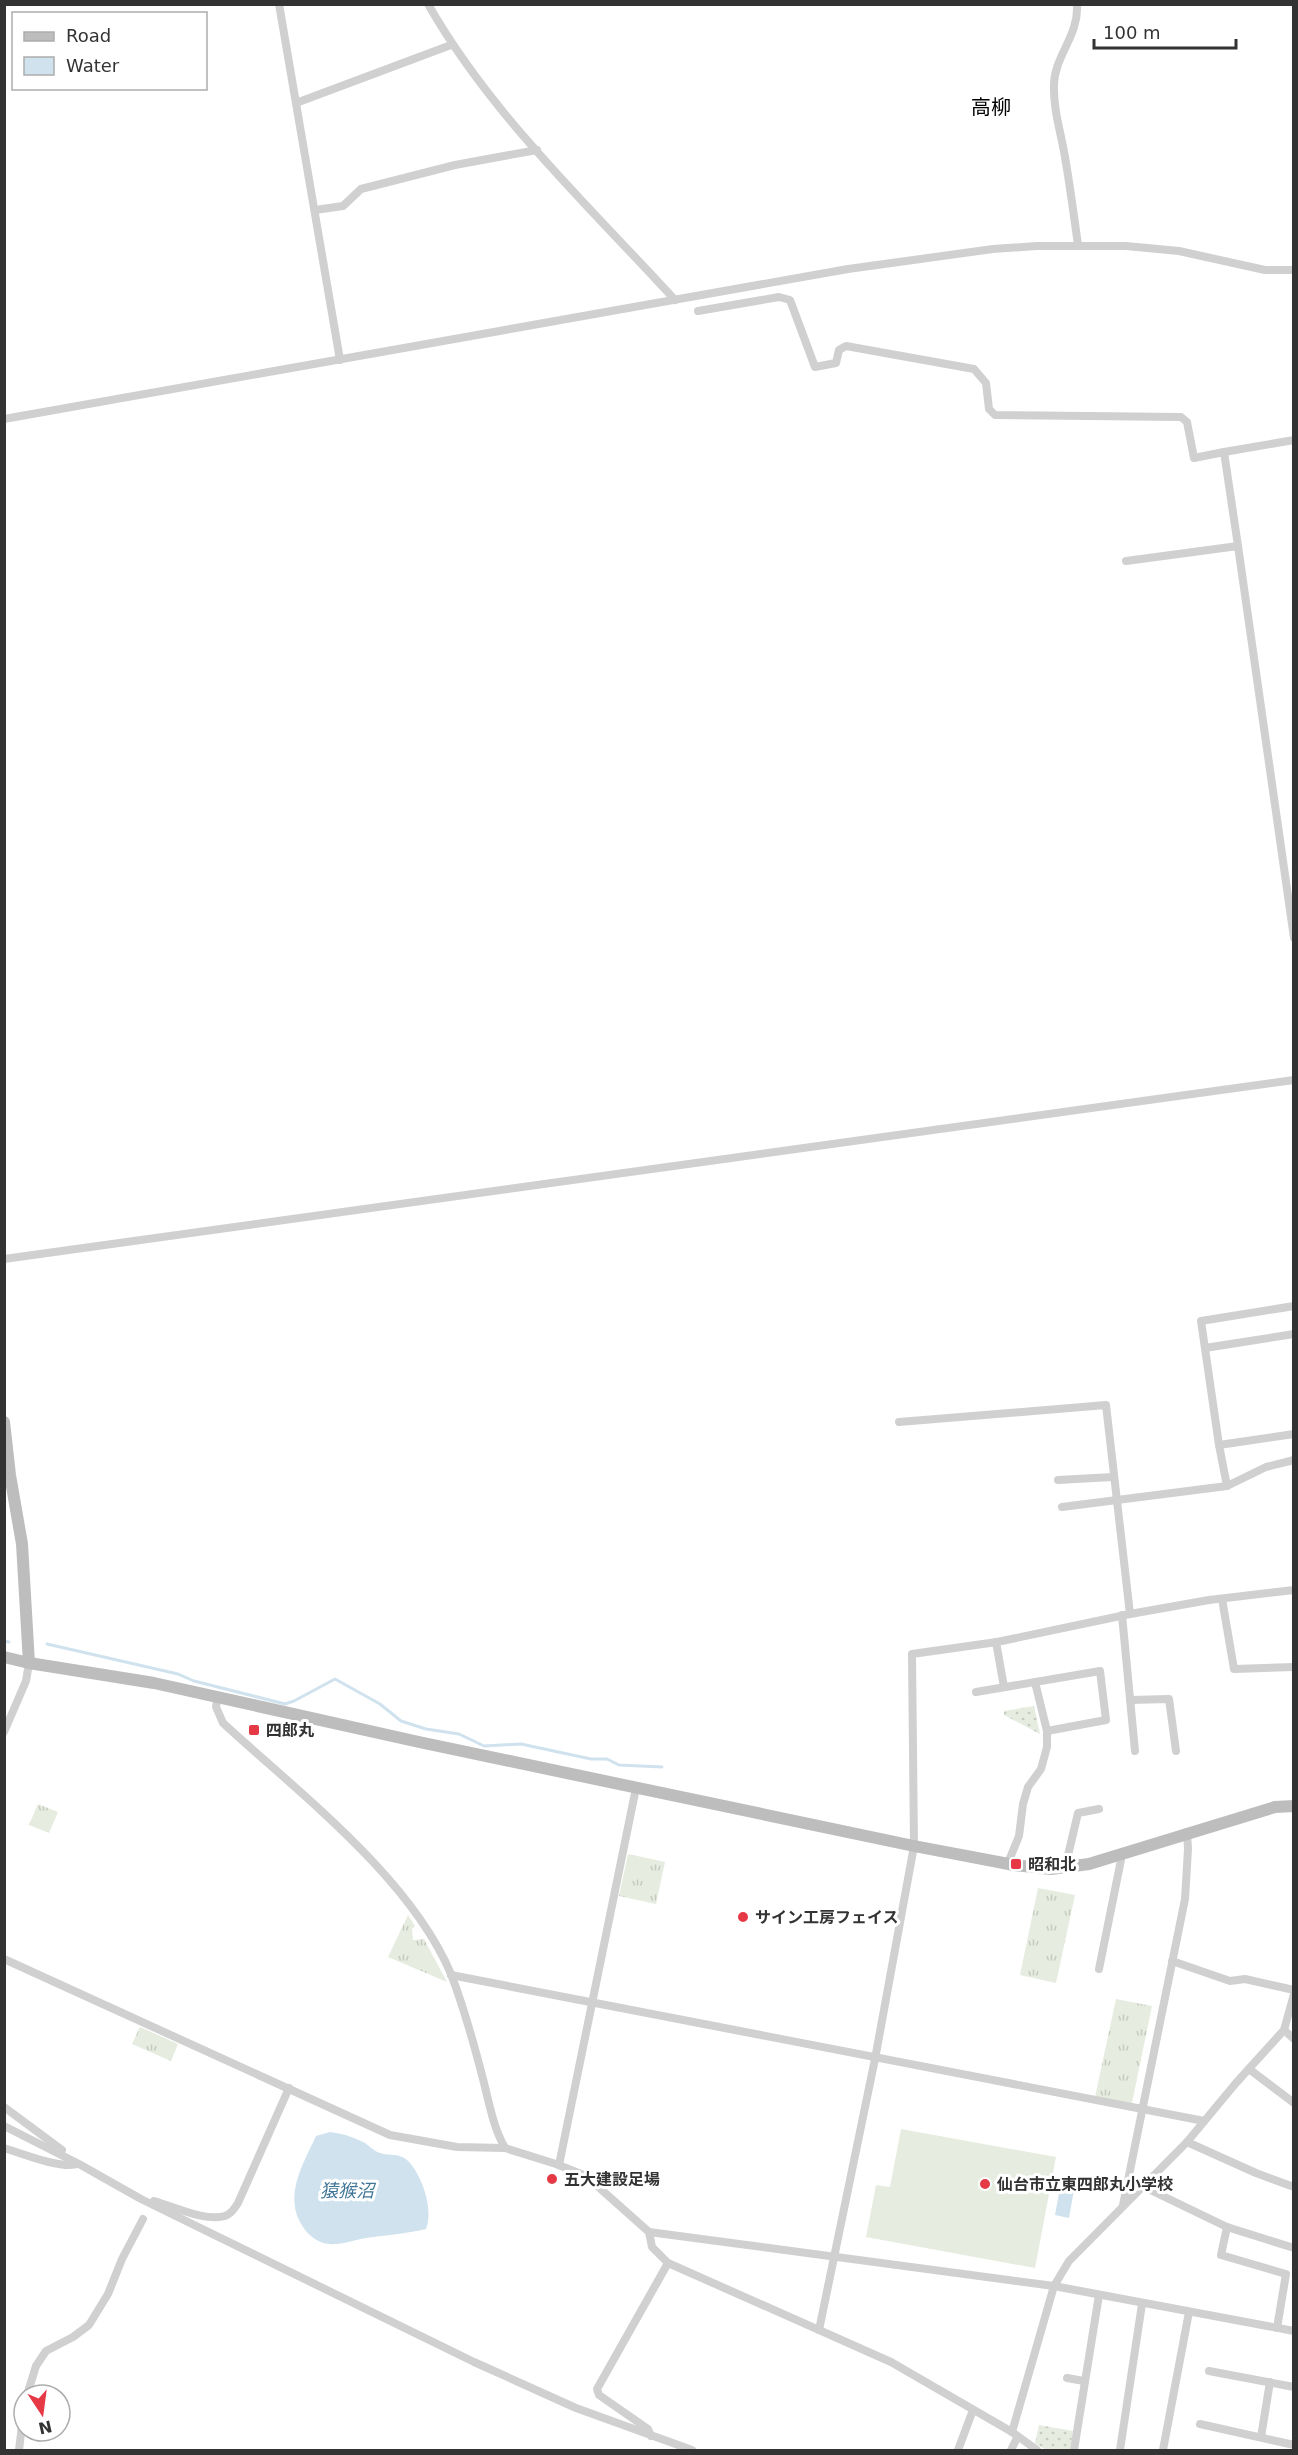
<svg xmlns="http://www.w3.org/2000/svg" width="1298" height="2455" viewBox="0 0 1298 2455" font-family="'DejaVu Sans','Noto Sans JP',sans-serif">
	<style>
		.grass { fill: url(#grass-tufts) }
		.park { fill: url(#park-dots) }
		.pitch { fill: #e6ecdf }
		.water { fill: #cfe2ee }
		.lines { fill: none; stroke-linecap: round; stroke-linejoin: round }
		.stream { stroke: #cfe2ee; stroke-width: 3 }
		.street { stroke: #d0d0d0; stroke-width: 8 }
		.secondary { stroke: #bdbdbd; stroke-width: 12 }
		.poi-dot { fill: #e63946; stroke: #fff; stroke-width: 2 }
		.labels { text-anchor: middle; stroke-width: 6; stroke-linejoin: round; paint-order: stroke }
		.poi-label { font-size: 16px; font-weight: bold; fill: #333; stroke: #fff; text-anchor: start }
		.water-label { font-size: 18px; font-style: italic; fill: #3f7597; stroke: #fff }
		.quarter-label { font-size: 20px; fill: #000; stroke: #fff }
	</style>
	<defs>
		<pattern id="grass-tufts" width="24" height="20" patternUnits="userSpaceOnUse" patternTransform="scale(1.5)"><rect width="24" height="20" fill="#e6ecdf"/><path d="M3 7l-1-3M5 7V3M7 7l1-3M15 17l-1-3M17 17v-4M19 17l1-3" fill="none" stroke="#c6cbc0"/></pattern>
		<pattern id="park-dots" width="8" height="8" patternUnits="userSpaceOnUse" patternTransform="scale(1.5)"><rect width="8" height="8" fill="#e6ecdf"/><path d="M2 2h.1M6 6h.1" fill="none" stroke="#c6cbc0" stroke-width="1.8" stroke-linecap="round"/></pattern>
	</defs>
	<rect width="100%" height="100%" fill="#fff"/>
	<g class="grass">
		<polygon points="38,1804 58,1812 49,1833 29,1825"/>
		<polygon points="628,1854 665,1862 656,1904 619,1896"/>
		<polygon points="1038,1888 1075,1895 1056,1983 1020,1975"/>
		<polygon points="408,1915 415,1926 412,1929 413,1940 424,1939 447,1982 388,1957"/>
		<polygon points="1116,1999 1152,2006 1132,2103 1095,2097"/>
		<polygon points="140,2027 178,2044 171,2061 132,2044"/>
	</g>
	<g class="park">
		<polygon points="1034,1706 1040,1734 1004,1715 1004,1711"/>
		<polygon points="1039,2425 1073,2431 1070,2450 1046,2450 1035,2443"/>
	</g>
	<polygon class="pitch" points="901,2129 1056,2157 1035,2268 866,2237 876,2185 890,2187"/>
	<g class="water">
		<path d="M330,2132C340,2133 351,2136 361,2141C368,2144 373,2151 380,2153C390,2156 399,2153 407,2160C422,2174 434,2210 426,2229C405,2234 386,2235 366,2238C354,2240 341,2245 329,2244C318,2243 309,2236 303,2227C283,2197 302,2166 316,2136Z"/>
		<polygon points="1061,2182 1075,2184 1069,2218 1055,2215"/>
	</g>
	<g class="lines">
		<g class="stream">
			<polyline points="4,1641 9,1642"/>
			<polyline points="47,1644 178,1674 194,1681 285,1704 294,1701 335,1679 380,1704 401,1721 426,1729 459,1734 484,1746 521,1744 591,1759 607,1759 619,1765 662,1767"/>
		</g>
		<g class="street">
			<polyline points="279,4 340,360"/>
			<path d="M428,4C491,115 590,207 675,300"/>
			<path d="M1077,4C1079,36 1055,55 1054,84C1053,109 1061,133 1065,157C1070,186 1074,216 1078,245"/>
			<polyline points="296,103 451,45"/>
			<polyline points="315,210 343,206 361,189 455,165 537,150"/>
			<polyline points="698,311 779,297 790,300 815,367 836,363 839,350 846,346 974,369 986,383 989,409 995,415 1181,417 1187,422 1194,458 1224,452 1238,546"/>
			<polyline points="4,419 848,269 993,249 1037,246 1126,246 1179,251 1265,270 1294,270"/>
			<polyline points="1224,452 1294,440"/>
			<polyline points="1126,561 1238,546 1294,938"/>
			<polyline points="4,1259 1294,1080"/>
			<polyline points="1205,1348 1294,1334"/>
			<polyline points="899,1422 1106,1405 1130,1614"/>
			<polyline points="1219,1445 1201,1321 1294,1306"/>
			<polyline points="1058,1480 1113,1477"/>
			<polyline points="1227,1486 1219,1445 1294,1434"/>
			<polyline points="1062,1507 1227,1486 1266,1467 1294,1460"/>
			<polyline points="1222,1599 1234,1669 1294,1667"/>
			<polyline points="1122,1615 1135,1751"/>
			<polyline points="996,1642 1004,1687"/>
			<polyline points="976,1692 1100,1671 1106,1720 1047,1731"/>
			<path d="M218,1696L216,1707L223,1723C299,1793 410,1877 451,1974C464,2008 474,2044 483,2079C489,2102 493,2127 505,2148L556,2164L586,2176L649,2232L1054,2286L1294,2331"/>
			<polyline points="1130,1700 1169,1699 1176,1751"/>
			<polyline points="4,1732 26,1681 29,1663"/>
			<polyline points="1008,1863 1019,1836 1023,1804 1028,1787 1041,1769 1047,1747 1047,1731 1035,1682"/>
			<polyline points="1065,1868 1078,1813 1099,1809"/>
			<polyline points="4,1959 390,2135 457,2147 505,2148"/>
			<polyline points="1172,1961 1230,1981 1245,1979 1294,1990"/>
			<polyline points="1099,1969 1121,1860 1120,1855"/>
			<polyline points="451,1975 1204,2121"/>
			<polyline points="1284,2030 1294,2039"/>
			<polyline points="1249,2069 1294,2103"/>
			<polyline points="4,2107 62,2150"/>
			<polyline points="4,2126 79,2164 141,2199 474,2362 576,2408 692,2450"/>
			<polyline points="1187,2142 1256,2173 1294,2187"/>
			<path d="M4,2148C23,2154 60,2169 78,2164"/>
			<polyline points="559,2165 636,1788"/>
			<polyline points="1142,2186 1227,2227 1294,2248"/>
			<path d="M154,2201C173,2206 205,2222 225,2216C231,2214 235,2208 238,2203L289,2088"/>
			<polyline points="1123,2205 1185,1899 1188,1849 1187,1832"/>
			<polyline points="1227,2227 1221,2255 1286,2274 1277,2328"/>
			<polyline points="649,2232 652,2247 668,2263 891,2362 1012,2432 1037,2450"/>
			<polyline points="819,2330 875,2059 914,1846 912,1654 997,1642 1130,1614 1209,1600 1294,1590"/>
			<polyline points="1209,2371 1294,2387"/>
			<polyline points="1067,2378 1084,2381"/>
			<polyline points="27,2395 36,2366 46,2351 73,2337 89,2325 108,2294 122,2259 143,2219"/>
			<polyline points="1200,2424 1294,2445"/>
			<polyline points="1012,2432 1054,2286 1069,2261 1187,2142 1236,2083 1284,2030 1294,1994"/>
			<polyline points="651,2436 648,2429 599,2395 597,2389 668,2263"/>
			<polyline points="1261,2437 1270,2382"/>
			<polyline points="19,2450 24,2409"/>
			<polyline points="958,2450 973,2410"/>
			<polyline points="1011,2450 1017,2438"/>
			<polyline points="1074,2450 1099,2295"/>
			<polyline points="1120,2450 1142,2304"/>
			<polyline points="1163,2450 1189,2312"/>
		</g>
		<g class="secondary">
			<polyline points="4,1422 10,1475 22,1544 29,1663"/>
			<polyline points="4,1657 29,1663 154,1683 419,1742 914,1846 1014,1865 1051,1869 1089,1864 1275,1807 1294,1806"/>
		</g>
	</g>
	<g class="poi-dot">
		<rect x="248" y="1724" width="12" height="12" rx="3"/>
		<rect x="1010" y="1858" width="12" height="12" rx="3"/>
		<circle cx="743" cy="1917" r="6"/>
		<circle cx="552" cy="2179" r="6"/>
		<circle cx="985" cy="2184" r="6"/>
	</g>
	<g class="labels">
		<g class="poi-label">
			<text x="266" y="1736">四郎丸</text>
			<text x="1028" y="1870">昭和北</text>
			<text x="755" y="1923">サイン工房フェイス</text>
			<text x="564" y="2185">五大建設足場</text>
			<text x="997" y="2190">仙台市立東四郎丸小学校</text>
		</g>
		<g class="water-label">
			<text x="347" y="2197">猿猴沼</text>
		</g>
		<g class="quarter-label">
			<text x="991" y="114">高柳</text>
		</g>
	</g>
	<rect width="1298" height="2455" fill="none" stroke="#333333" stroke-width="12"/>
	<rect x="12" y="12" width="195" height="78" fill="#ffffff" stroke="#adadad" stroke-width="1.5"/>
	<rect x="24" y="32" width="30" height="9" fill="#bdbdbd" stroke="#adadad" stroke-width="1.5"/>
	<text x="66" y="42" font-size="18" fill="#333333">Road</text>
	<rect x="24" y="57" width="30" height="18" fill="#cfe2ee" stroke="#adadad" stroke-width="1.5"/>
	<text x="66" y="72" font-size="18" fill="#333333">Water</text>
	<g transform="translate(42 2413) rotate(167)"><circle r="28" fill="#ffffff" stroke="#adadad" stroke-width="1.5"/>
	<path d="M0-4.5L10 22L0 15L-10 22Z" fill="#e63946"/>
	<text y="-9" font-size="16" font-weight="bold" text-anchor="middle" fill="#333333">N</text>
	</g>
	<path d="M1094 39v9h142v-9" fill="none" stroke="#333333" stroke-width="3"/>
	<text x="1103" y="39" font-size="18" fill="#333333" stroke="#ffffff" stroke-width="4.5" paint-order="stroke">100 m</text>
</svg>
